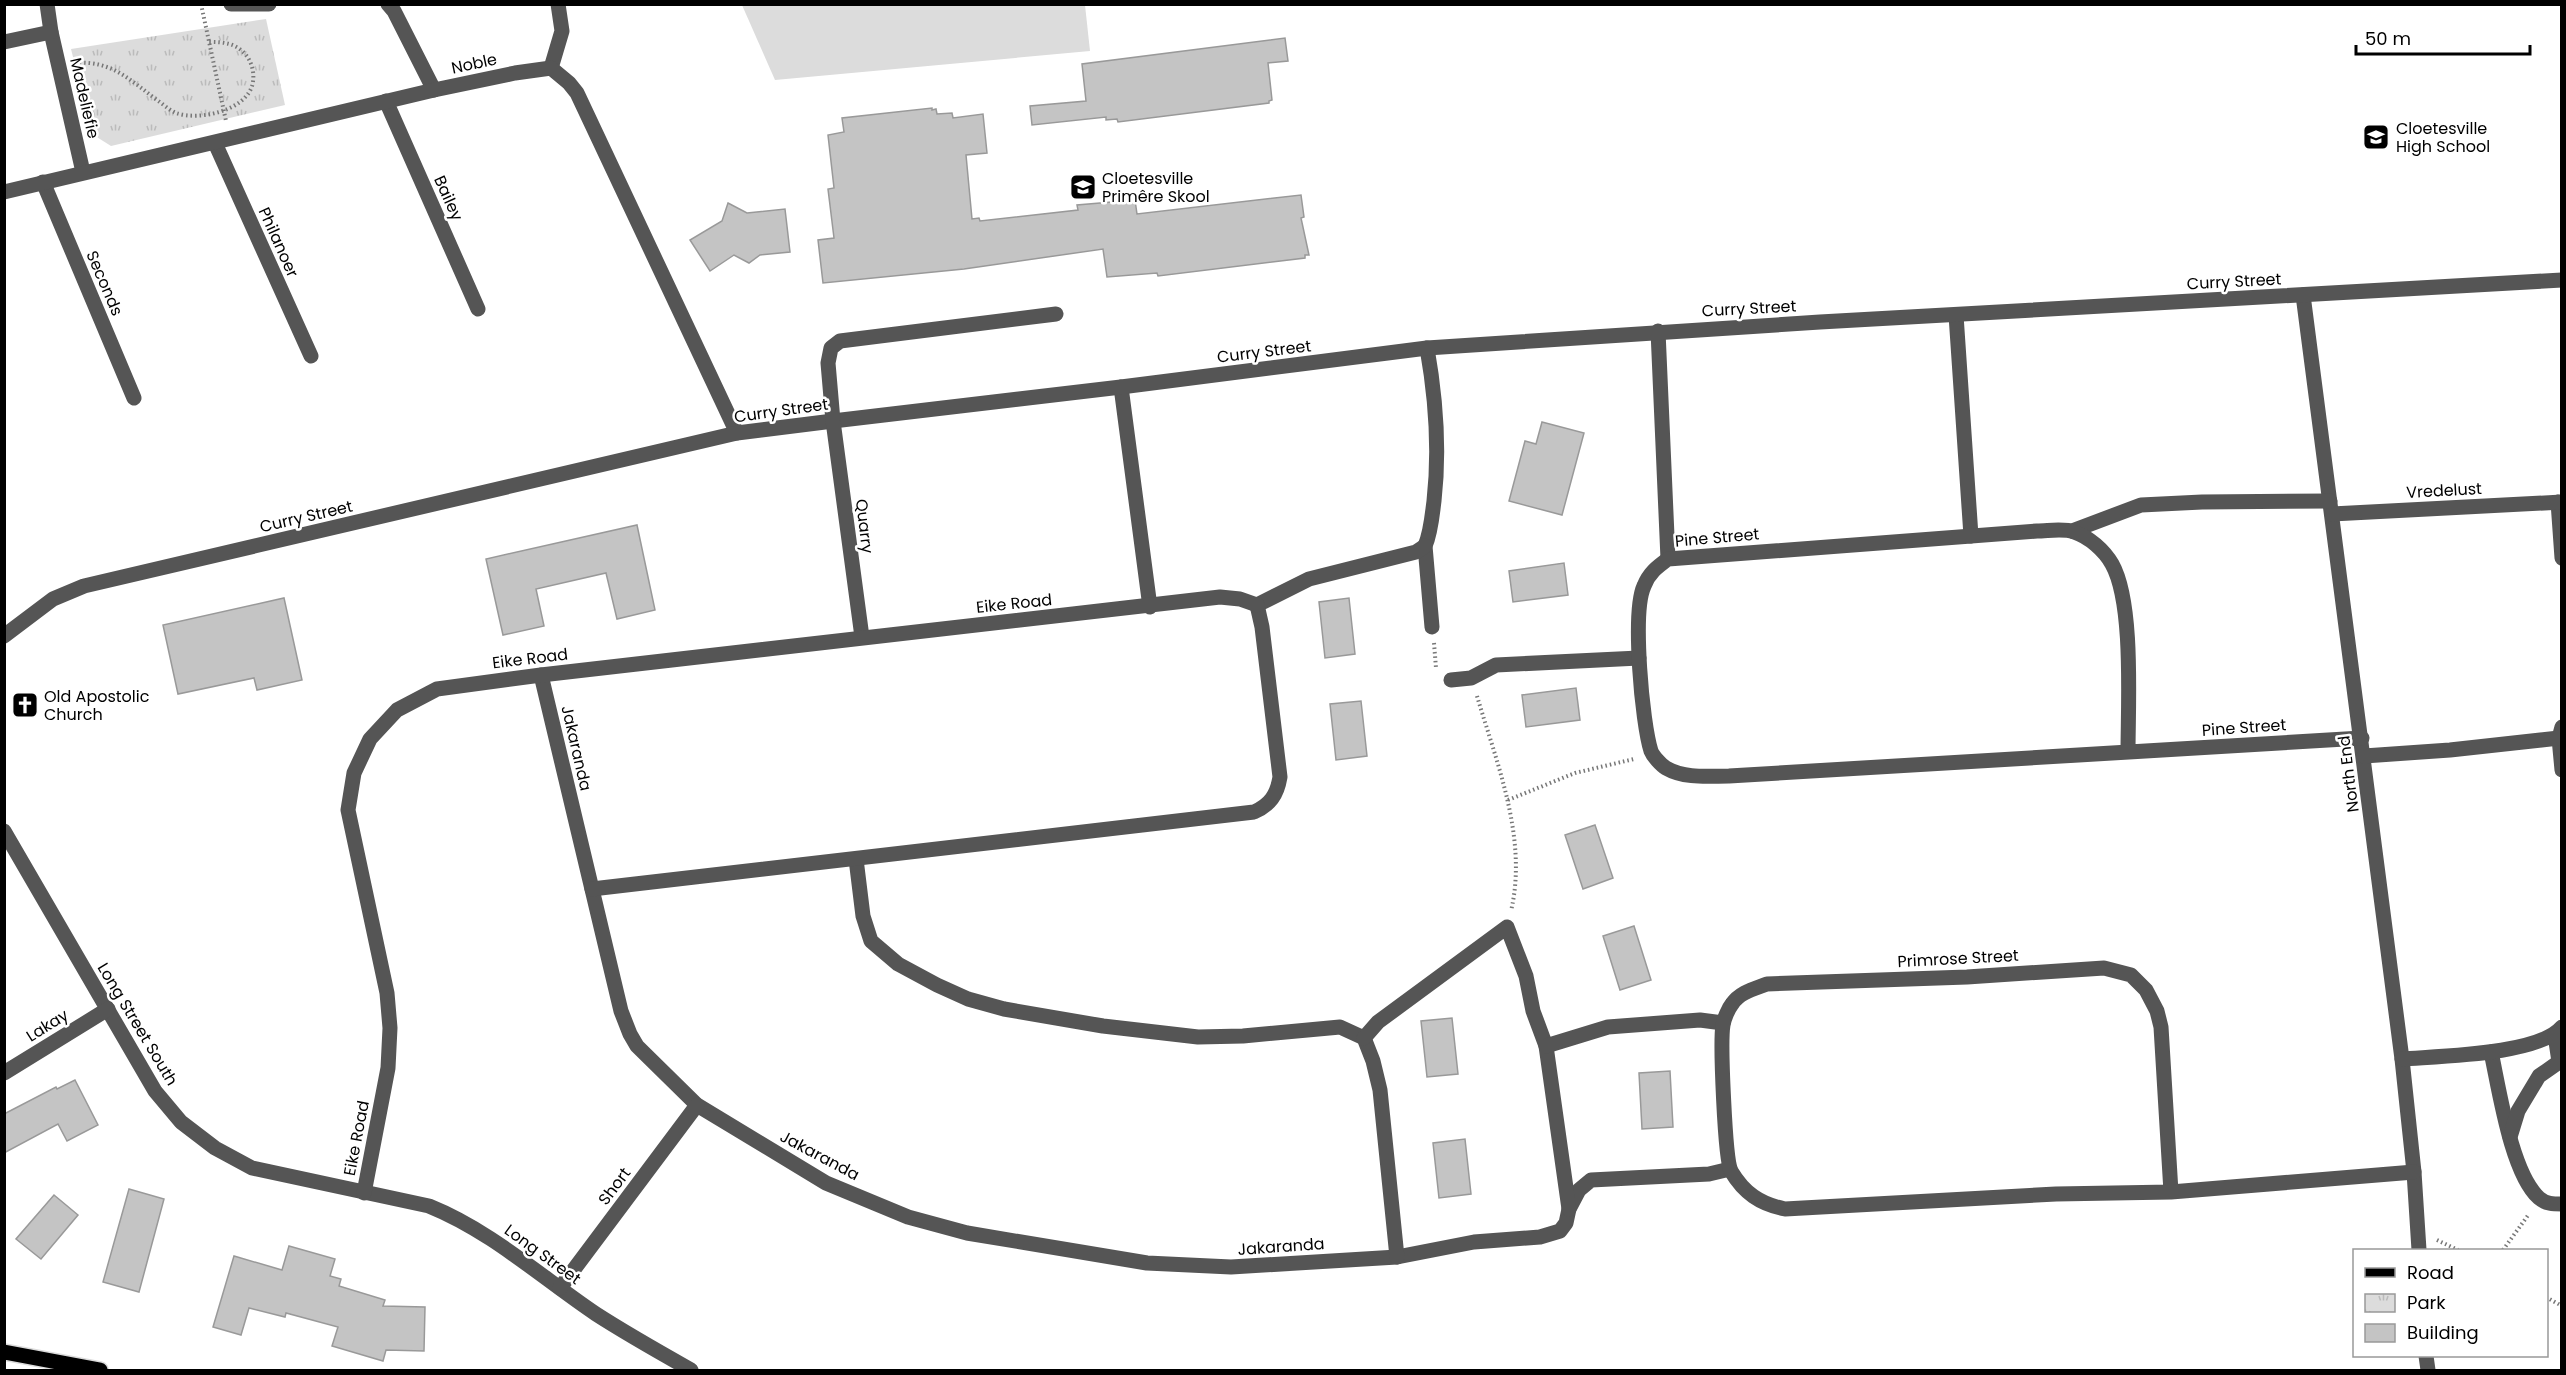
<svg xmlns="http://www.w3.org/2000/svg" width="2566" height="1375" viewBox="0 0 2566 1375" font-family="Poppins,sans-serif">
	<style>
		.green { fill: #dcdcdc }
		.park { fill: url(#park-tufts) }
		.building { fill: #c4c4c4; stroke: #999; stroke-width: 1.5 }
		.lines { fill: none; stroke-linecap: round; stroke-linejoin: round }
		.major-casing { stroke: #dbdbdb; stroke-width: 18 }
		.path { stroke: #777; stroke-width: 4; stroke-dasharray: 1.5 3; stroke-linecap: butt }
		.minor { stroke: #555; stroke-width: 15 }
		.major { stroke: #000; stroke-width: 15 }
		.labels { text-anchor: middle; stroke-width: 5; stroke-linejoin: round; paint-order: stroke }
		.street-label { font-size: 16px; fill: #000; stroke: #fff }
		.poi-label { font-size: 16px; fill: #000; stroke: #fff; text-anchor: start }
	</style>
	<defs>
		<pattern id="park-tufts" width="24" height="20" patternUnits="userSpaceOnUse" patternTransform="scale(1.5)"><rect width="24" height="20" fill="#dcdcdc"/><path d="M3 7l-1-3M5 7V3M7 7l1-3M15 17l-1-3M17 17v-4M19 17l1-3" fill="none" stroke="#bbb"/></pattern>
	</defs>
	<rect width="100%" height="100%" fill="#fff"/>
	<polygon class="green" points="742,5 1085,5 1090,51 775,80"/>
	<polygon class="park" points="266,19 285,105 111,146 92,134 71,49"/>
	<g class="building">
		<polygon points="1285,38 1288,61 1268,63 1272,100 1269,101 1269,103 1118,122 1117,119 1106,120 1106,117 1032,125 1030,106 1086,101 1082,64"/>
		<polygon points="932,108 932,110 936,109 937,114 952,113 953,118 983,114 987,153 966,155 972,219 979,218 980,221 1078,210 1077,205 1135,200 1137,214 1301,195 1304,217 1301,218 1309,255 1305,255 1305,258 1158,276 1157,273 1107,277 1103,249 964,269 823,283 818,240 834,238 828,189 834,188 828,135 844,132 842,118"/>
		<polygon points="728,203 747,213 785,209 790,252 760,255 749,263 734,255 710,271 690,240 722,221"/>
		<polygon points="1542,422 1584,433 1562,515 1509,501 1525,441 1536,444"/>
		<polygon points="637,525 655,610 617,619 606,573 536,589 544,626 503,635 486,559"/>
		<polygon points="1564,563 1568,595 1513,602 1509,571"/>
		<polygon points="284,598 302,680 257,690 254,678 178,694 163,625"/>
		<polygon points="1349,598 1355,654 1325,658 1319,602"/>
		<polygon points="1576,688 1580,720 1526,727 1522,695"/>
		<polygon points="1361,701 1367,756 1336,760 1330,704"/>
		<polygon points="1595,825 1613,878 1583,889 1565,835"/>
		<polygon points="1634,926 1651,980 1620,990 1603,936"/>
		<polygon points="1452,1018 1458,1074 1427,1077 1421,1021"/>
		<polygon points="1670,1071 1673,1127 1642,1129 1639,1073"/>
		<polygon points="75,1080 98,1125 67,1141 58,1124 4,1153 4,1114 56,1087 57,1089"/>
		<polygon points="1465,1139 1471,1194 1439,1198 1433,1143"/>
		<polygon points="129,1189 164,1199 139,1292 103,1282"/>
		<polygon points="54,1195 78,1215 41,1259 16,1239"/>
		<polygon points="289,1246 335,1259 330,1276 341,1279 339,1286 385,1300 383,1306 425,1307 424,1351 386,1350 383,1361 332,1346 338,1327 286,1313 285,1317 249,1308 241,1335 213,1327 234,1256 282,1270"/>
	</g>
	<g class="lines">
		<defs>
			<polyline id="major" points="4,1352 100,1370"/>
		</defs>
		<use href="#major" class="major-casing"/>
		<g class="path">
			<polyline points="201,4 226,121"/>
			<path d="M75,63C111,60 130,80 157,100C163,104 169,110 176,113C199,121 244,111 252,86C255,76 253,64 246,55C236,43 224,42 209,42"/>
			<polyline points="1434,643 1436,668"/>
			<path d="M1477,696C1497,764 1528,839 1511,911"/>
			<polyline points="1508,800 1575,773 1634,759"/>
			<polyline points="2437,1240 2458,1250"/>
			<polyline points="2503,1250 2529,1214"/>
			<polyline points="2546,1297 2562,1306"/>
		</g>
		<g class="minor">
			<polyline points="47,4 51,32 83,172"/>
			<polyline points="231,4 269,4"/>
			<polyline points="388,4 394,11 434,90"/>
			<polyline points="4,42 51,32"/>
			<polyline points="551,68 562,31 558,4"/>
			<polyline points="386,101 478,309"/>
			<polyline points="215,143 311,356"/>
			<polyline points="43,182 134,398"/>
			<polyline points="4,192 434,90 515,73 551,68 569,83 577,93 737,433"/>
			<polyline points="2303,295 2402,1059 2414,1172 2419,1250"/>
			<polyline points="1956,315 1971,536"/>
			<polyline points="1658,331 1668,559"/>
			<path d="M1427,348C1436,399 1440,448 1434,501C1432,516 1431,532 1425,546L1432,627"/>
			<polyline points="1121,387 1150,607"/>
			<polyline points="2558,502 2562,558"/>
			<polyline points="2332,514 2562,502"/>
			<polyline points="2072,531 2141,505 2202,502 2330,501"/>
			<polyline points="1257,605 1309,579 1416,552 1425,546"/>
			<polyline points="4,636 53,599 84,586 737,433 833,421 1121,387 1427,348 1820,322 2562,280"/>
			<polyline points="862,637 833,421 828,363 831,348 840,341 1056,314"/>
			<polyline points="541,675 621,1011 630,1034 637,1046 697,1105 826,1183 908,1217 967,1233 1147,1263 1231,1267 1397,1257 1474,1242 1540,1237 1560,1231 1566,1223 1569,1209 1579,1190 1591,1180 1709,1174 1730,1169"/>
			<polyline points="1451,680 1471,678 1496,665 1639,658"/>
			<polyline points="2562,727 2559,738 2562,770"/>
			<path d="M2128,752C2128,705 2134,603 2112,564C2104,550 2089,537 2074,532C2064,528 2048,531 2037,531L1668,559C1657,567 1649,573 1644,586C1632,612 1642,723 1651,751C1653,756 1661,765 1666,768C1685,779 1709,776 1729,776L2362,738"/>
			<polyline points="2364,756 2450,750 2559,738"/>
			<path d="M4,831L155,1091L181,1122L215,1148L252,1168L429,1206C491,1231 541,1277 596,1314C627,1334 659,1352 691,1370"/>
			<polyline points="856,859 863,916 871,941 898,964 937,985 968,999 1004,1009 1103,1026 1198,1037 1243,1036 1340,1027 1364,1038 1373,1061 1380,1090 1397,1257"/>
			<path d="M592,889L1254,812C1270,805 1277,795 1280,777L1262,627L1257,605"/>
			<polyline points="1364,1038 1378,1022 1507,927 1526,976 1533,1011 1546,1046 1569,1209"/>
			<polyline points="1546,1046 1608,1027 1700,1020 1723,1023"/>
			<path d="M2491,1052C2499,1088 2511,1173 2539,1198C2546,1204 2553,1204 2562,1204"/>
			<path d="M2402,1059C2439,1056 2538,1055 2562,1027"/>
			<polyline points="4,1073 108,1009"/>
			<polyline points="2510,1137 2518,1111 2539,1076 2559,1062 2555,1035"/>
			<path d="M2171,1192L2161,1027L2157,1011L2146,990L2131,975L2104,968L1967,977L1767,984C1754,989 1740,992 1732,1004C1728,1009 1724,1019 1723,1025C1720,1042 1725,1159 1731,1171C1744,1193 1760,1204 1785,1209L2056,1194L2171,1192L2414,1172"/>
			<polyline points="364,1193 388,1068 390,1028 387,993 348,810 354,773 370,739 397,710 437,689 541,675 1220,597 1240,599 1257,605"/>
			<polyline points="560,1288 697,1105"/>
			<polyline points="2426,1356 2428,1370"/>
		</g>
		<use href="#major" class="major"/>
	</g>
	<defs>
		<symbol id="school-square" viewBox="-11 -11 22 22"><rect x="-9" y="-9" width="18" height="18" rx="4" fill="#000" stroke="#fff"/><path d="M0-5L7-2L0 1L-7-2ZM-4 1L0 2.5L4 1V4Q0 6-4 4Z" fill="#fff"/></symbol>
		<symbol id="church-square" viewBox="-11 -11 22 22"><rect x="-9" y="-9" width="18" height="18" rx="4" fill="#000" stroke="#fff"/><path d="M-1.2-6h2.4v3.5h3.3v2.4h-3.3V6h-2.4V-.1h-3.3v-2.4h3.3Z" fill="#fff"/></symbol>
	</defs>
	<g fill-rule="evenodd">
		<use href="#school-square" x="2361" y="122" width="30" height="30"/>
		<use href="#school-square" x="1068" y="172" width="30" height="30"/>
		<use href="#church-square" x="10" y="690" width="30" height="30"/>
	</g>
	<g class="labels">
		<g class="street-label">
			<text transform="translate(474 63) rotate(-12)" y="6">Noble</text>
			<text transform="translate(85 98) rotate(77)" y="6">Madeliefie</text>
			<text transform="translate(449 198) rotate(66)" y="6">Bailey</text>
			<text transform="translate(279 242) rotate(66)" y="6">Philanoer</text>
			<text transform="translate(2234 281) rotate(-3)" y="6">Curry Street</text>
			<text transform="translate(105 283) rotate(67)" y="6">Seconds</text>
			<text transform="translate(1749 308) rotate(-3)" y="6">Curry Street</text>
			<text transform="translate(1264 351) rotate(-7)" y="6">Curry Street</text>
			<text transform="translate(781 410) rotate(-8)" y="6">Curry Street</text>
			<text transform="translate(2444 490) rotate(-3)" y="6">Vredelust</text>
			<text transform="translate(306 516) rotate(-13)" y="6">Curry Street</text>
			<text transform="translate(865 526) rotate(83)" y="6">Quarry</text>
			<text transform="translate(1717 537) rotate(-5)" y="6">Pine Street</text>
			<text transform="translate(1014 603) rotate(-6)" y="6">Eike Road</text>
			<text transform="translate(530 658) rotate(-7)" y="6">Eike Road</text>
			<text transform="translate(2244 727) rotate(-4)" y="6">Pine Street</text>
			<text transform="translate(577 748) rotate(77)" y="6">Jakaranda</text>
			<text transform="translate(2348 774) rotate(-97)" y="6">North End</text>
			<text transform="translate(1958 958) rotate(-3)" y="6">Primrose Street</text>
			<text transform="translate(138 1024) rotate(59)" y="6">Long Street South</text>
			<text transform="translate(47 1025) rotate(-32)" y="6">Lakay</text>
			<text transform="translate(356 1138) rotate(-79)" y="6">Eike Road</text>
			<text transform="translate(820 1155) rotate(28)" y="6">Jakaranda</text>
			<text transform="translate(614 1186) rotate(-53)" y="6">Short</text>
			<text transform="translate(1281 1246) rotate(-4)" y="6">Jakaranda</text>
			<text transform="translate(543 1254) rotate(36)" y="6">Long Street</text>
		</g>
		<g class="poi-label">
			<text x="2396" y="134">Cloetesville<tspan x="2396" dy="18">High School</tspan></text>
			<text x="1102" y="184">Cloetesville<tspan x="1102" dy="18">Primêre Skool</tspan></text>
			<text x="44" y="702">Old Apostolic<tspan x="44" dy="18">Church</tspan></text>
		</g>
	</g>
	<rect width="2566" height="1375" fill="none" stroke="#000000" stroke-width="12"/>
	<rect x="2353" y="1249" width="195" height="108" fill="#ffffff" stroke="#999999" stroke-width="1.5"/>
	<rect x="2365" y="1268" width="30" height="9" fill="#000000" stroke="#999999" stroke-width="1.5"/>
	<text x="2407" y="1279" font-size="18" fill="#000000">Road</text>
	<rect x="2365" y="1294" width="30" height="18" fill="url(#park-tufts)" stroke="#999999" stroke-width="1.5"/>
	<text x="2407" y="1309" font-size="18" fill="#000000">Park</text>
	<rect x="2365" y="1324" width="30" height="18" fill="#c4c4c4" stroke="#999999" stroke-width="1.5"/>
	<text x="2407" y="1339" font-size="18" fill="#000000">Building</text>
	<path d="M2356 45v9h174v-9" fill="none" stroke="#000000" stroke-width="3"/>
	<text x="2365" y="45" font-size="18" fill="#000000" stroke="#ffffff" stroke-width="4.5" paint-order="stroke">50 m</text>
</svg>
